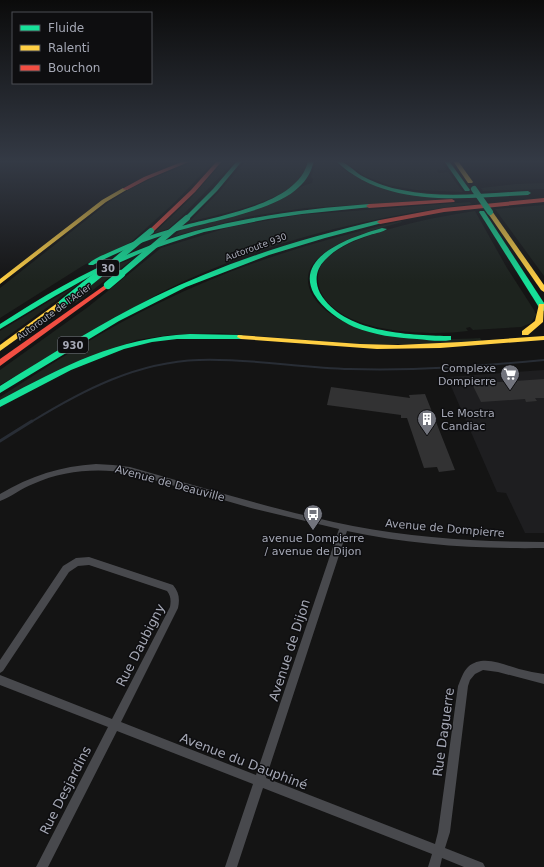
<svg xmlns="http://www.w3.org/2000/svg" width="544" height="867" viewBox="0 0 544 867" font-family="'DejaVu Sans',sans-serif">
	<style>
		.built { fill: #1e1e20 }
		.green { fill: #1d231e }
		.lines { fill: none; stroke-linecap: round; stroke-linejoin: round }
		.stream-far1 { stroke: #282d35; stroke-width: 2 }
		.stream { stroke: #282d35; stroke-width: 3 }
		.building { fill: #323233 }
		.street { fill: #48494d; fill-rule: evenodd }
		.fast { fill: #16e098; fill-rule: evenodd }
		.slow { fill: #ffcf43; fill-rule: evenodd }
		.jam { fill: #f24e42; fill-rule: evenodd }
		.fast-bridge-far1 { stroke: #16e098; stroke-width: 6 }
		.fast-bridge { stroke: #16e098; stroke-width: 8 }
		.labels { text-anchor: middle; stroke-width: 3; stroke-linejoin: round; paint-order: stroke }
		.far-street-label { font-size: 9px; fill: #a5a8b5; stroke: #0e0e10 }
		.shield { fill: #0e0e10; stroke: #787a84; stroke-width: 1 }
		.shield-label { font-size: 10px; font-weight: bold; fill: #a5a8b5 }
		.poi-label { font-size: 11px; fill: #a5a8b5; stroke: #0e0e10; text-anchor: end }
		.street-label { font-size: 11px; fill: #a5a8b5; stroke: #0e0e10 }
		.near-street-label { font-size: 13px; fill: #a5a8b5; stroke: #0e0e10 }
	</style>
	<rect width="100%" height="100%" fill="#141414"/>
	<polygon class="built" points="544,370 544,533 525,533 506,493 497,492 447,377"/>
	<g class="green">
		<polygon points="197,161 214,161 175,202 131,242 84,265 0,318 0,288 109,202 130,189 153,178"/>
		<polygon points="224,161 235,161 180,218 168,229 154,233 189,200"/>
		<path d="M246,161H307C310,199 217,214 189,222L217,194Z"/>
		<path d="M316,161H333L349,173L385,189L465,196L467,198L305,208L246,217L174,236L182,229C211,221 241,215 269,205C284,199 298,186 312,183L313,179L311,177L313,172Z"/>
		<polygon points="344,161 441,161 447,170 438,170 437,171 439,173 448,172 463,192 416,190 388,185 365,176"/>
		<polygon points="544,183 544,189 483,191 481,188 517,184"/>
		<path d="M470,202L471,204C366,217 263,242 168,289C149,298 131,310 113,320C75,342 38,364 0,385V370L88,307L161,248L230,227L299,215Z"/>
		<polygon points="544,205 544,276 495,209"/>
		<path d="M475,211L507,268L534,310L536,315L531,323L521,327L473,330L470,327L466,328L468,331C428,336 338,334 320,290C317,281 317,272 322,264C342,234 440,216 475,211Z"/>
		<path d="M401,221L402,222C373,230 286,251 313,296C324,314 346,324 365,330C399,340 445,340 480,338L482,341L432,344H357L220,333L169,335L136,340L0,401V397C52,364 104,329 159,303C236,265 318,240 401,221Z"/>
		<polygon points="133,259 76,303 69,303 118,264"/>
		<polygon points="83,281 0,342 0,331"/>
	</g>
	<g class="lines">
		<path class="stream-far1" d="M31,422C83,390 137,362 199,360C250,358 300,368 350,369C417,371 478,366 544,360"/>
		<polyline class="stream" points="0,441 32,421"/>
	</g>
	<g class="building">
		<polygon points="544,379 544,398 535,398 537,401 526,402 525,399 481,402 472,384"/>
		<polygon points="331,387 410,398 409,395 425,394 455,470 439,472 437,467 424,468 407,418 401,418 401,415 327,405"/>
	</g>
	<g class="lines">
		<path class="street" d="M96,464L113,465L130,467C204,488 278,511 353,526C417,538 480,542 544,542V548C478,549 412,545 347,531L266,778L435,844L438,832L458,686C461,679 463,672 468,667C483,654 504,665 519,669C528,671 536,673 544,674V684L498,672L483,670L475,674L470,680L468,686L450,832L445,848L483,863L485,867H464L442,858L440,867H428L432,854L263,788L237,867H225L253,784L117,731L48,867H36L108,727L0,685V675L112,719L170,607C171,601 171,596 167,591L89,565L78,566L69,572L3,671L0,673V660L63,566L76,558L89,557L173,585C179,592 180,599 178,608L121,722L256,775L339,529L251,508L130,473C97,468 64,470 33,484C22,488 11,497 0,501V494C30,476 61,466 96,464Z"/>
		<g class="fast">
			<polygon points="237,161 242,161 217,191 189,219 185,219 185,217 213,189"/>
			<path d="M308,161H314C311,172 307,180 299,187C274,212 204,222 170,233C143,241 118,252 93,265H89L88,264C94,258 104,255 112,251C133,241 155,233 178,227C215,216 299,205 308,161Z"/>
			<path d="M336,161C347,161 354,172 364,177C376,183 389,188 402,190C443,199 487,193 528,191L531,193L528,195C464,198 386,209 336,161Z"/>
			<polygon points="444,161 449,161 470,190 469,191 465,191"/>
			<path d="M369,204L371,205V207L302,214L268,219L204,232L173,242L141,253L96,273L55,296L0,329V324C43,296 88,270 136,251C210,221 290,210 369,204Z"/>
			<polygon points="480,211 484,211 544,303 544,311 540,309 479,212"/>
			<path d="M380,220L382,221V223L325,238L269,255L186,287L119,321L0,393V386C50,355 101,323 154,297C226,262 302,238 380,220Z"/>
			<path d="M382,228L387,229C383,232 376,233 370,235C354,240 337,247 325,260C316,269 314,281 320,293C343,333 408,335 448,336H451V340C440,342 428,340 417,339C396,338 374,335 354,327C339,320 323,309 314,294C293,255 355,236 382,228Z"/>
			<path d="M190,334L241,335L245,337L241,339H177L152,342L124,349L71,370L0,407V400C64,366 116,338 190,334Z"/>
		</g>
		<g class="slow">
			<polygon points="453,161 458,161 473,182 472,183 468,183"/>
			<polygon points="123,188 128,189 106,202 0,284 0,279 102,200"/>
			<polygon points="488,211 492,211 544,285 544,292 541,290 487,212"/>
			<polygon points="60,301 63,301 67,303 0,351 0,345"/>
			<polygon points="539,304 544,304 543,322 528,335 522,335 522,331 535,321"/>
			<polygon points="238,335 360,344 398,345 461,342 544,336 544,340 440,348 377,349 241,339 237,337"/>
		</g>
		<g class="jam">
			<polygon points="184,161 191,161 148,179 127,190 122,189 144,177"/>
			<polygon points="217,161 222,161 195,192 153,232 149,232 149,230 191,190"/>
			<polygon points="544,198 544,202 444,212 380,224 377,222 380,220 444,208"/>
			<polygon points="452,199 455,201 454,202 369,208 366,206 369,204"/>
			<polygon points="108,283 111,285 110,286 0,366 0,359"/>
		</g>
		<g class="fast-bridge-far1">
			<polyline points="474,189 490,212"/>
			<polyline points="98,275 151,231"/>
			<polyline points="120,275 187,218"/>
		</g>
		<g class="fast-bridge">
			<polyline points="108,285 121,274"/>
			<polyline points="63,303 99,274"/>
		</g>
	</g>
	<linearGradient id="sky" x2="0" y2="1"><stop stop-color="#0b0b0b"/><stop offset="0.57" stop-color="#343a45"/><stop offset="1" stop-color="#343a45" stop-opacity="0"/></linearGradient>
	<rect width="544" height="283" fill="url(#sky)"/>
	<defs>
		<symbol id="supermarket-pin" viewBox="-11 -11 22 30"><path d="M0 17L-7.5 6A9.5 9.5 0 1 1 7.5 6Z" fill="#72747d" stroke="#0e0e10"/><path d="M-6-5.5h2.5l.6 2H6L4.5 2H-2.5L-4.4-4H-6ZM-1.5 3.2a1.3 1.3 0 1 0 .1 0ZM3 3.2a1.3 1.3 0 1 0 .1 0Z" fill="#fff"/></symbol>
		<symbol id="building-pin" viewBox="-11 -11 22 30"><path d="M0 17L-7.5 6A9.5 9.5 0 1 1 7.5 6Z" fill="#72747d" stroke="#0e0e10"/><path d="M-4-6H4V6H1V3H-1V6H-4ZM-2.5-4.3h1.7v1.8h-1.7ZM.8-4.3h1.7v1.8H.8ZM-2.5-1h1.7V.8h-1.7ZM.8-1h1.7V.8H.8Z" fill="#fff"/></symbol>
		<symbol id="bus-pin" viewBox="-11 -11 22 30"><path d="M0 17L-7.5 6A9.5 9.5 0 1 1 7.5 6Z" fill="#72747d" stroke="#0e0e10"/><path d="M-5-6H5V4H4V6H2V4H-2V6H-4V4H-5ZM-3.5-4V0h7V-4ZM-3.5 1.2v1.5H-2V1.2ZM2 1.2v1.5H3.5V1.2Z" fill="#fff"/></symbol>
	</defs>
	<g fill-rule="evenodd">
		<use href="#supermarket-pin" x="499" y="363" width="22" height="30"/>
		<use href="#building-pin" x="416" y="408" width="22" height="30"/>
		<use href="#bus-pin" x="302" y="503" width="22" height="30"/>
	</g>
	<g class="labels">
		<g class="far-street-label">
			<text transform="translate(256 247) rotate(-20)" y="3">Autoroute 930</text>
			<text transform="translate(54 312) rotate(-36)" y="3">Autoroute de l'Acier</text>
		</g>
		<g class="shield">
			<rect x="97" y="260" width="22" height="16" rx="3"/>
			<rect x="58" y="337" width="30" height="16" rx="3"/>
		</g>
		<g class="shield-label">
			<text x="108" y="272">30</text>
			<text x="73" y="349">930</text>
		</g>
		<g class="poi-label">
			<text x="496" y="372">Complexe<tspan x="496" dy="13">Dompierre</tspan></text>
			<text x="441" y="417" text-anchor="start">Le Mostra<tspan x="441" dy="13">Candiac</tspan></text>
			<text x="313" y="542" text-anchor="middle">avenue Dompierre<tspan x="313" dy="13">/ avenue de Dijon</tspan></text>
		</g>
		<g class="street-label">
			<text transform="translate(170 483) rotate(15)" y="4">Avenue de Deauville</text>
			<text transform="translate(445 528) rotate(5)" y="4">Avenue de Dompierre</text>
		</g>
		<g class="near-street-label">
			<text transform="translate(140 645) rotate(-63)" y="5">Rue Daubigny</text>
			<text transform="translate(289 650) rotate(-72)" y="5">Avenue de Dijon</text>
			<text transform="translate(443 732) rotate(-82)" y="5">Rue Daguerre</text>
			<text transform="translate(244 761) rotate(21)" y="5">Avenue du Dauphiné</text>
			<text transform="translate(65 790) rotate(-63)" y="5">Rue Desjardins</text>
		</g>
	</g>
	<rect x="12" y="12" width="140" height="72" fill="#0e0e10" stroke="#4a4c52"/>
	<rect x="20" y="25" width="20" height="6" fill="#16e098" stroke="#4a4c52"/>
	<text x="48" y="32" font-size="12" fill="#a5a8b5">Fluide</text>
	<rect x="20" y="45" width="20" height="6" fill="#ffcf43" stroke="#4a4c52"/>
	<text x="48" y="52" font-size="12" fill="#a5a8b5">Ralenti</text>
	<rect x="20" y="65" width="20" height="6" fill="#f24e42" stroke="#4a4c52"/>
	<text x="48" y="72" font-size="12" fill="#a5a8b5">Bouchon</text>
</svg>
